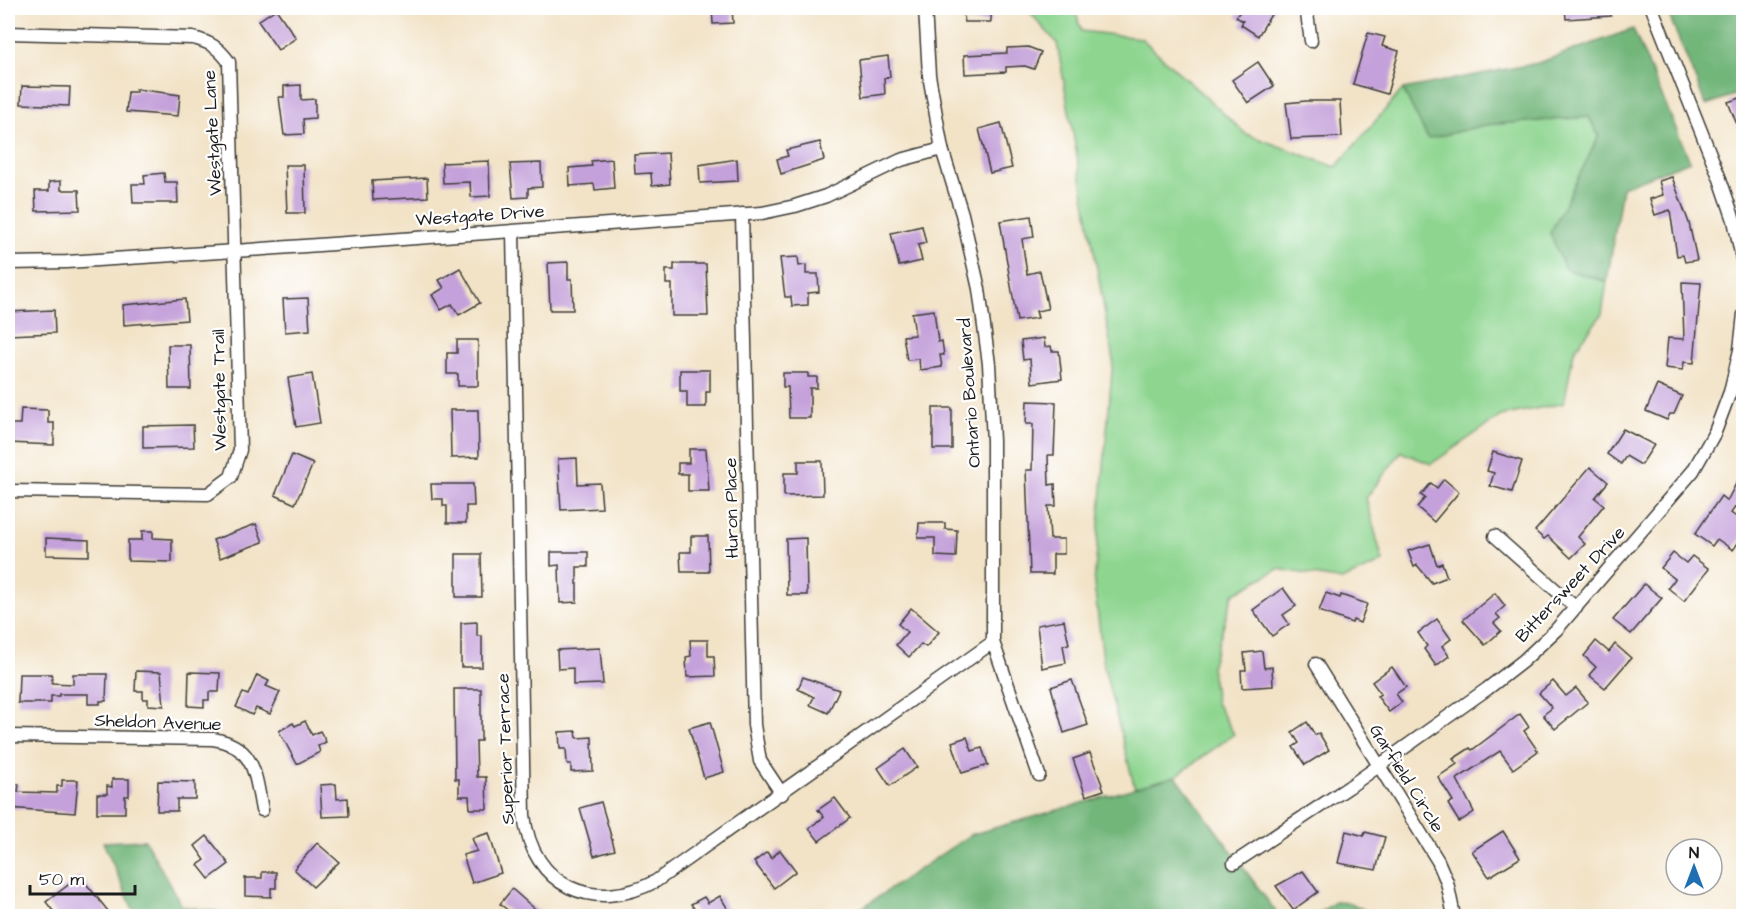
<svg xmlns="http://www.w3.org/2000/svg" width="1751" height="924" viewBox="0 0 1751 924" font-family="'Architects Daughter',sans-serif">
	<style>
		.green { fill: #8ed590; stroke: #557856; stroke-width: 1.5 }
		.forest { fill: #72b67a; stroke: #47694b; stroke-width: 1.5 }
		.building { fill: #c4a1da }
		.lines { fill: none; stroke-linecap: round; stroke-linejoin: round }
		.street-casing { stroke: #3c3a36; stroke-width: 15 }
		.street { stroke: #fff; stroke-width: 12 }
		.labels { text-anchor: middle; stroke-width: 4.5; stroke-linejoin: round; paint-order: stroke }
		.street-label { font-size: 18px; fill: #1c1c1c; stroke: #fff }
	</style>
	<rect width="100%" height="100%" fill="#fff"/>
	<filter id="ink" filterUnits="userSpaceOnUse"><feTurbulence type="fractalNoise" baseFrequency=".0167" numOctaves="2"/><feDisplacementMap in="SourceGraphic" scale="12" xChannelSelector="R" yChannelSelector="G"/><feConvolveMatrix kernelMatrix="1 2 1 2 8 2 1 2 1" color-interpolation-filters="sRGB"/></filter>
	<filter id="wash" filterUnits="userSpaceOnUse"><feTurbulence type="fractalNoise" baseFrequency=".008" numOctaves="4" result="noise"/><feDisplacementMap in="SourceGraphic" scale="24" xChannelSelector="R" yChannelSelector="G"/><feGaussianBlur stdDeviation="1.35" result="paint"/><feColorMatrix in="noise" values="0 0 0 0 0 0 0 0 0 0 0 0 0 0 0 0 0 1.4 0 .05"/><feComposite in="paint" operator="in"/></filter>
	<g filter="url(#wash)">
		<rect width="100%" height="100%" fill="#f2e3c7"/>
		<polygon class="green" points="1026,8 1075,8 1081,31 1141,38 1246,134 1336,167 1403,89 1428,139 1484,125 1589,117 1599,136 1551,233 1565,269 1607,282 1602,314 1574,351 1564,403 1501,416 1431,464 1401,452 1366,498 1383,562 1342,580 1278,569 1233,594 1211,667 1216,703 1234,734 1176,776 1135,789 1104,667 1094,584 1113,359 1057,43"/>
		<g class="forest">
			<polygon points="1666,8 1743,8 1743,92 1706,105"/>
			<polygon points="1633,29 1690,161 1622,187 1607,282 1565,269 1550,233 1599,136 1589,117 1484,125 1428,139 1403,89 1538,63"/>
			<polygon points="1176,776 1279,916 850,916 970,835"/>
			<polygon points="145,840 182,906 242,916 136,916 103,842"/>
			<polygon points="1335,902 1351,903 1364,910 1364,916 1315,916"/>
		</g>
		<g id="blocks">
			<g class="building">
				<polygon points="712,8 732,8 733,23 713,24"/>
				<polygon points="963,8 991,8 991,22 964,22"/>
				<polygon points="1242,8 1275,8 1258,36 1241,25 1243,21 1236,17"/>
				<polygon points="1565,8 1611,8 1611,16 1566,19"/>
				<polygon points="276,9 296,38 278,50 258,21"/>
				<polygon points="1368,33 1385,37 1382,46 1399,51 1387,94 1353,84"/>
				<polygon points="1028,47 1041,52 1034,69 1025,66 1006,67 1006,72 965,74 964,55 1007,53 1007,48"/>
				<polygon points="888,56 890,77 884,78 885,94 863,97 859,60"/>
				<polygon points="1258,62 1274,86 1248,103 1232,80"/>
				<polygon points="301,85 301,100 315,99 315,118 303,119 304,134 284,135 279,97 284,97 284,86"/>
				<polygon points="22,86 70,87 69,106 21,104"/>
				<polygon points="136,89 180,95 178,116 126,112 128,92 136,92"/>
				<polygon points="1743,97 1743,140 1728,102"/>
				<polygon points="1306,101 1340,101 1342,137 1291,139 1286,103"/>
				<polygon points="1001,123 1012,168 990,173 979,129"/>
				<polygon points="820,142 824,160 781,174 777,159 788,156 786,150"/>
				<polygon points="668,153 670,184 652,186 651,173 635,174 634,155"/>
				<polygon points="612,159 614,188 595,190 594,184 570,186 569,168 592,166 591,161"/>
				<polygon points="737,159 738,181 700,183 699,165"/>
				<polygon points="489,161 490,196 471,197 470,182 443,183 442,163"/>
				<polygon points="541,163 542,187 528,188 528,197 513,198 510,164"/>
				<polygon points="285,165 304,165 305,213 287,213"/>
				<polygon points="164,173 165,182 177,182 178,203 133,203 132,184 145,184 144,175"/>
				<polygon points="1672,177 1689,223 1697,260 1685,262 1683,255 1677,256 1670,210 1655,215 1650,199 1663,195 1659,181"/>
				<polygon points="427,178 428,197 373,200 372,181"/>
				<polygon points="61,181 61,190 79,190 80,210 36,211 35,191 49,191 49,182"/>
				<polygon points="1031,216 1034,237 1022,239 1027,274 1040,271 1048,309 1036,311 1038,318 1017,321 1000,221"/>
				<polygon points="922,226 926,243 918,245 922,261 899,266 891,233"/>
				<polygon points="798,257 799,266 806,265 806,274 818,274 819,292 808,293 808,305 792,306 791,297 785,297 780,258"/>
				<polygon points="568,262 568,279 572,279 573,310 550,310 548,263"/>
				<polygon points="674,264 706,264 708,316 672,316 672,284 666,284 666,270 674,270"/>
				<polygon points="460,268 480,303 459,315 452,304 441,310 432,295 444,288 439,280"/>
				<polygon points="1682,282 1701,283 1694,363 1684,362 1683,370 1665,368 1668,338 1684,339"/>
				<polygon points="308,298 310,330 285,332 283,299"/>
				<polygon points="185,299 187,320 124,325 123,305"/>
				<polygon points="54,310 55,333 8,335 8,312"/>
				<polygon points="934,310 938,342 942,341 944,355 940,355 942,367 920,370 919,359 907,360 903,336 915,335 912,313"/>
				<polygon points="1044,338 1045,347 1051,346 1052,351 1059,351 1062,379 1032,383 1030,359 1023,360 1021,341"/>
				<polygon points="457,340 478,340 478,386 458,386 458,374 447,374 447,353 457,353"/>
				<polygon points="168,345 190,345 191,389 169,389"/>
				<polygon points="680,370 710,370 710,392 706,392 706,407 687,407 687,391 680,391"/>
				<polygon points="783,373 808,373 808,377 817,377 817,388 810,388 810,418 789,418 788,387 783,387"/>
				<polygon points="312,374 320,423 296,427 288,378"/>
				<polygon points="1657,385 1682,396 1674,414 1670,414 1667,420 1646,411"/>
				<polygon points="1027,401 1056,402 1054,455 1048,455 1049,485 1055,484 1056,506 1048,506 1050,539 1064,539 1064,554 1053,554 1053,574 1030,574 1026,470 1032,470 1033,424 1026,424"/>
				<rect x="933" y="408" width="19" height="41"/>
				<polygon points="21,409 48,410 48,423 54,423 54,445 9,443 10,424 20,424"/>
				<polygon points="450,410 478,410 479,457 451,458"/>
				<polygon points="193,425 194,447 143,448 143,426"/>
				<polygon points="1623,429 1654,445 1641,465 1626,456 1621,464 1607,454"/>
				<polygon points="689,449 706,449 709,491 688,491 688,474 678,474 678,463 689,463"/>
				<polygon points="1493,452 1522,461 1512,492 1490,486 1494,473 1487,471"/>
				<polygon points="292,455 313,464 295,504 275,495"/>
				<polygon points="577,458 578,484 600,483 602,508 561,510 558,459"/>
				<polygon points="798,461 822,461 823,495 784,496 784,473 798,473"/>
				<polygon points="1590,467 1608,482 1595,498 1604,505 1578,537 1585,544 1571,558 1548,536 1544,539 1535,531"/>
				<polygon points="1743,470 1743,496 1731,513 1743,522 1743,536 1733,550 1717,539 1712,546 1695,534 1721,496 1727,501"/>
				<polygon points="1444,479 1459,492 1434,522 1417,507 1425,498 1421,495 1431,483 1437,488"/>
				<polygon points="431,484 473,484 474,506 466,506 466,523 447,523 447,506 443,506 443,499 432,499"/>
				<polygon points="919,523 945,523 945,529 957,530 956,557 935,556 935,538 918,538"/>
				<polygon points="256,524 263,542 220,558 213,540"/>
				<polygon points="142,531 153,531 153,538 172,539 172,562 128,561 128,540 142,540"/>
				<polygon points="691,536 708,536 709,572 681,572 680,552 691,552"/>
				<polygon points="46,538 89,540 89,556 46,555"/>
				<polygon points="806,538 807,595 787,595 786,539"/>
				<polygon points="1430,544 1437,565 1442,563 1447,577 1432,583 1417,565 1414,567 1408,551"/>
				<polygon points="551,552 588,552 588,567 577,567 577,602 560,603 559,565 551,566"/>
				<polygon points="1673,553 1686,563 1692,556 1709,569 1684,601 1668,588 1675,579 1661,568"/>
				<polygon points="456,554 481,554 482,597 456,597"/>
				<polygon points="1644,584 1662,598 1631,634 1613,620"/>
				<polygon points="1283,588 1296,606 1283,615 1289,624 1272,636 1253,610"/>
				<polygon points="1326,593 1340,598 1341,595 1367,604 1360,623 1353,620 1352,623 1319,611"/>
				<polygon points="1495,593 1505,606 1496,614 1500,618 1494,623 1501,631 1485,645 1463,620"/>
				<polygon points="911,608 939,632 926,647 921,644 909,657 896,645 907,632 898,624"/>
				<polygon points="1437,619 1451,639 1442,646 1449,656 1436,666 1424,649 1427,646 1418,633"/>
				<polygon points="1064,620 1069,644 1063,645 1066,663 1042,668 1037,625"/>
				<polygon points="477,622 477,636 482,636 482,667 461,667 461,623"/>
				<polygon points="690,640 708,640 708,656 714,656 715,676 687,677 686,657 691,656"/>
				<polygon points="1596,641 1609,652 1615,644 1631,658 1605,688 1589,675 1596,667 1584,656"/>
				<polygon points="600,648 603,684 573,685 573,668 558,669 557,650"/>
				<polygon points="1262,651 1264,668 1272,667 1273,686 1242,688 1241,670 1246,670 1244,653"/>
				<polygon points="1392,667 1406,687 1396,694 1402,702 1389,712 1377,696 1381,694 1372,682"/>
				<polygon points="136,671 161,672 164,706 148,705 148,699 143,699 143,691 135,691"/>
				<polygon points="189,672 220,673 219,692 209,692 209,700 204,700 204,707 188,706"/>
				<polygon points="19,674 52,674 52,683 73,684 73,674 107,674 106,701 100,701 100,704 88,704 88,694 59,694 59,696 51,696 51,703 18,703"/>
				<polygon points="257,675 269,681 266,686 280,692 270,714 256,708 252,715 236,707 243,693 248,695"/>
				<polygon points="803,677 839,690 828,713 810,705 814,697 798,689"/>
				<polygon points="1072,680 1088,725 1064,733 1051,687"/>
				<polygon points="1553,681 1566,696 1576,688 1588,702 1555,729 1543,715 1552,708 1539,693"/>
				<polygon points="454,689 481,689 481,741 476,741 477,777 486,777 487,809 470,809 469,796 459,796 459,779 455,779"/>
				<polygon points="1520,714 1529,727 1524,731 1538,751 1513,769 1500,751 1457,779 1474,812 1459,822 1448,804 1453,801 1438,777 1457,764 1453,759 1470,748 1472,750"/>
				<polygon points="305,721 312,735 320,731 326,742 318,746 320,752 297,764 279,731 293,723 295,726"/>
				<polygon points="710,722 724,772 704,778 689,728"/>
				<polygon points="1307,722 1315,735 1319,733 1329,750 1305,765 1293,747 1299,743 1292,732"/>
				<polygon points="576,731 577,738 592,737 593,771 571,772 571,764 567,764 566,749 560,749 559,732"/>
				<polygon points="967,737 972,751 982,748 988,765 962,773 952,742"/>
				<polygon points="905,749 917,767 890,786 878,768"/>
				<polygon points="1090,753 1104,790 1086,796 1073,759"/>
				<polygon points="112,779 129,779 129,796 125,796 125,813 97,813 97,794 107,794 107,786 112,787"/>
				<polygon points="62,780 78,780 75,813 8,808 8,784 19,784 18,792 57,793 57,786 62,786"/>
				<polygon points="158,781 195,782 195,799 177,799 177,811 157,811"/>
				<polygon points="336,784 337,799 348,798 349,816 322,817 320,785"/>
				<polygon points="835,798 850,818 819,841 809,828 824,817 818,810"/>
				<polygon points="601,802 615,850 594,856 580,808"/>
				<polygon points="1346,831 1364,836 1365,832 1385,837 1376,870 1338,863"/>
				<polygon points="1503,831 1520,858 1489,877 1472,851"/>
				<polygon points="489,833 501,873 472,883 463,855 477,851 472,838"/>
				<polygon points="207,836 229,864 209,879 198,865 205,860 195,846"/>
				<polygon points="317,843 339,862 313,887 294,869"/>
				<polygon points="780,850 796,871 774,888 754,862 767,852 771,858"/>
				<polygon points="1303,871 1318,892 1293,910 1276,886"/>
				<polygon points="262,872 276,872 276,888 271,888 271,897 245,896 245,878 262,878"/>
				<polygon points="80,876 112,916 57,916 46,902"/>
				<polygon points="512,889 528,903 544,916 515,916 500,904"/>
				<polygon points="720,896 732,916 699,916 691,904 704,897 708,903"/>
			</g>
		</g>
	</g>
	<g filter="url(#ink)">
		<use href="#blocks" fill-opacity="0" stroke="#3c3a36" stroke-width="1.5"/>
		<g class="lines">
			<defs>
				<g id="street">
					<polyline points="925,8 929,75 942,149 962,214 979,289 989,364 993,441 993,642 1039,775"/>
					<polyline points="1652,8 1720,179 1734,220 1744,268"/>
					<path d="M8,33L193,38C210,42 219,48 229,62L240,450L231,477L208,494L8,491"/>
					<polyline points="1311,41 1307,14 1312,8"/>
					<polyline points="742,214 754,725 760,761 782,794"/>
					<path d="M513,232L524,815C532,887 594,914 656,881L993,642"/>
					<polyline points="8,263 67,262 235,251 762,213 795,206 826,196 901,160 942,149"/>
					<polyline points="1495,536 1576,608"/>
					<polyline points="1316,664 1438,861 1447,882 1454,916"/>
					<path d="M8,736L213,739C255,746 255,774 262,810"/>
					<polyline points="1234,863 1349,787 1487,689 1523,661 1556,630 1693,471 1715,432 1730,392 1740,350 1744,314"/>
				</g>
			</defs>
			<use href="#street" class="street-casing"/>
			<use href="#street" class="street"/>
		</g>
	</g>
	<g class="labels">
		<g class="street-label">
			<text transform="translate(212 133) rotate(-93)" y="6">Westgate Lane</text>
			<text transform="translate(480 215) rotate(-4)" y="6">Westgate Drive</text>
			<text transform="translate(219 390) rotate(-91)" y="6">Westgate Trail</text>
			<text transform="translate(969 393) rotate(-94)" y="6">Ontario Boulevard</text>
			<text transform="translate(731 508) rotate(-91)" y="6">Huron Place</text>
			<text transform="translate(1570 584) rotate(-47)" y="6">Bittersweet Drive</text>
			<text transform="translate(158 722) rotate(2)" y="6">Sheldon Avenue</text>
			<text transform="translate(505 749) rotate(-92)" y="6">Superior Terrace</text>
			<text transform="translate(1407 778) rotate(58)" y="6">Garfield Circle</text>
		</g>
	</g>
	<rect width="1751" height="924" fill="none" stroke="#fff" stroke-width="30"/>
	<g transform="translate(1694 867)"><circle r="28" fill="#ffffff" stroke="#a4a4a4" stroke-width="1.5"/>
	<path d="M0-4.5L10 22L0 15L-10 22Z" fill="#1f6fb2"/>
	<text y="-9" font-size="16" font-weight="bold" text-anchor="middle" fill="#1c1c1c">N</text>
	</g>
	<path d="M30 885v9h105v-9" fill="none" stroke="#1c1c1c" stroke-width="3"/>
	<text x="39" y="885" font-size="18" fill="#1c1c1c" stroke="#ffffff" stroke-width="4.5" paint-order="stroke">50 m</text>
</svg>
